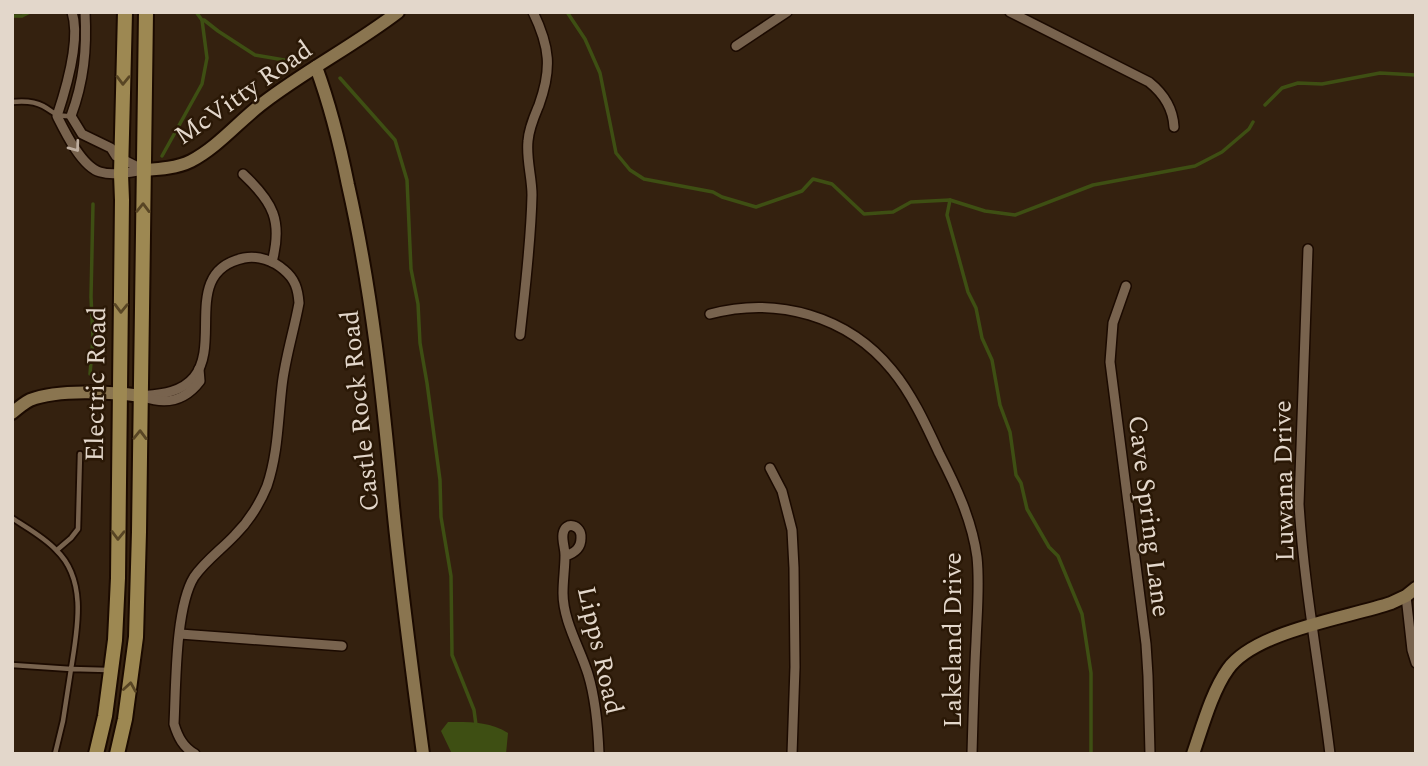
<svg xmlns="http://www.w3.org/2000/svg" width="1428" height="766" viewBox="0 0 1428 766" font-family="Spectral,serif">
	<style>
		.water { fill: #3e4f13 }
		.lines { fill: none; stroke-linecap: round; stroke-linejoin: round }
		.stream { stroke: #3e4f13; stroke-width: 3.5 }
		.lane-casing { stroke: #1b0a00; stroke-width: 8 }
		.street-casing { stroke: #1b0a00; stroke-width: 12 }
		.secondary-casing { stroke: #1b0a00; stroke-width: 16 }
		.primary-casing { stroke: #1b0a00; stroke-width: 18 }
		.lane { stroke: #78634e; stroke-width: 4.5 }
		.street { stroke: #78634e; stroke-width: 9 }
		.secondary { stroke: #8a7550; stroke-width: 12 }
		.primary { stroke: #9d8852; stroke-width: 14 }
		.oneway { stroke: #584524 }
		.oneway2 { stroke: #beae9f }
		.labels { text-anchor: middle; stroke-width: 5; stroke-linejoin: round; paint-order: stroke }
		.street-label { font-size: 26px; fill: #e3d7cb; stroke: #2a1806 }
	</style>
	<rect width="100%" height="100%" fill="#34210f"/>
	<path class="water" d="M448,722C469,722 489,721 508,733L506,754H452L441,731Z"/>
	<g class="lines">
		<g class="stream">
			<polyline points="196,12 202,20 204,20 218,31 255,55 296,62"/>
			<polyline points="567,12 585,39 600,73 616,153 630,170 644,179 713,192 722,197 756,207 802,191 813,179 832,184 864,214 893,212 911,202 950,200 985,211 1015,215 1093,185 1195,166 1222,152 1249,129 1253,122"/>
			<polyline points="12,16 22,16 30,12"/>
			<polyline points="340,78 395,140 407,180 411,269 418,304 420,343 427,383 440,480 441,517 451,576 452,655 474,710 476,725"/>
			<polyline points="1265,105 1282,88 1298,83 1322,84 1380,73 1416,75"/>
			<polyline points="162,156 202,84 207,58 202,20"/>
			<polyline points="950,200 947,215 968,292 976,308 982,338 992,360 1000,405 1010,432 1016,475 1021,483 1027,509 1049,547 1058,556 1082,614 1091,673 1091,754"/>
			<polyline points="90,374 93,338 91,297 93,204"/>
		</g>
		<defs>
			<g id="lane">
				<path d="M12,102C22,101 34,101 43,106C56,113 53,116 70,116"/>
				<path d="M12,518C27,528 44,537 56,550C88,580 77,631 71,669L12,665"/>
				<polyline points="57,550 71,538 78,529 80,454"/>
				<polyline points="55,754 63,721 71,669 108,670"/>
			</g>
			<g id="street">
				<path d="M72,12C81,40 66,89 57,116C65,132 82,167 100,172C114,176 130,172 144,170"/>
				<path d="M85,12C87,49 84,81 71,116L82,134L111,148L116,156L144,170"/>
				<path d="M1010,12L1149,82C1164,94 1173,108 1174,127"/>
				<polyline points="736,46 787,12"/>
				<path d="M243,174C273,202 283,221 272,262"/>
				<path d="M1308,249L1299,504C1304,588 1320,671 1330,754"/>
				<polyline points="1126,286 1113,323 1110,362 1146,644 1148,676 1150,754"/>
				<path d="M710,314C777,296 848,316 892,370C912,394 926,425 939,453C956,486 972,520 977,557C980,585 977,614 976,642C974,679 973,717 972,754"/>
				<path d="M520,335C525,289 531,242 532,195C532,177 526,159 528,141C529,128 534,117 539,105C552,69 550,47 533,12"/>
				<path d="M141,396C160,394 181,393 194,377C222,343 181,271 244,258C258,255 274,261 284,270C295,279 298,289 299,303C294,331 285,358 282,386C278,420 278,454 267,486C260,503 248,522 235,535C222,549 205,561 194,577C175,608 176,686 174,724C178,737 183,747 195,754"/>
				<path d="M144,397C167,405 185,401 200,381L199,369"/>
				<polyline points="770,468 782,491 792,530 794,568 795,667 792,754"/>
				<path d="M565,556C575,553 581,548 581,538C582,525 565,520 563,534C562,541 565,548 565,555C565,568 563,580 563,593C563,621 580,648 588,674C596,700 598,727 599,754"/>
				<polyline points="1406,596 1412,650 1416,663"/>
				<polyline points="180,634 342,646"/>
			</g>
			<g id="secondary">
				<path d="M316,67C330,105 340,145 348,185C372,291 383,398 393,506C401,589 412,671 423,754"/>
				<path d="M144,170C159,169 177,168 191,161C218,147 239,121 263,103C306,70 355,45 398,12"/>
				<path d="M12,413C18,408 24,403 30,400C58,389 111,392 141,396"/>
				<path d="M1193,754C1202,728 1212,691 1228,669C1255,631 1347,618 1391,603L1406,596L1416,588"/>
			</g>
			<g id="primary">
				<polyline points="96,754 105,716 115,640 118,578 122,200 121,174 125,12"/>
				<polyline points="117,754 125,719 136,637 139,532 146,12"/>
			</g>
		</defs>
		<use href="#lane" class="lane-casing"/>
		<use href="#street" class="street-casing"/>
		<use href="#secondary" class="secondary-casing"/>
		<use href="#primary" class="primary-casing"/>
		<use href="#lane" class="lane"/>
		<use href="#street" class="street"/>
		<use href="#secondary" class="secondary"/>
		<use href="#primary" class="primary"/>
	</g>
	<defs><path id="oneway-chevron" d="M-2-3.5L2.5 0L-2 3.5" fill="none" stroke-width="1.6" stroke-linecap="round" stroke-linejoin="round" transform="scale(1.75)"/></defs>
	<g class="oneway">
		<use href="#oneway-chevron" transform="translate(123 80) rotate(91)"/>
		<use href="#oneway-chevron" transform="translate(143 208) rotate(-89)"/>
		<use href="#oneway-chevron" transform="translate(121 308) rotate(91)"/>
		<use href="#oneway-chevron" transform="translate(140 435) rotate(-89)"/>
		<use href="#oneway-chevron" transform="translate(118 535) rotate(91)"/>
		<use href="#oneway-chevron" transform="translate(130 687) rotate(-81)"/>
	</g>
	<use class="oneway2" href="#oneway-chevron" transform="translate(75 147) rotate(53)"/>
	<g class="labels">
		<g class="street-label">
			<text transform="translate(243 92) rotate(-35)" y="9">McVitty Road</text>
			<text transform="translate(95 384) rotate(-89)" y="9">Electric Road</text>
			<text transform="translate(359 411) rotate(-96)" y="9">Castle Rock Road</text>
			<text transform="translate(1283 481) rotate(-91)" y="9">Luwana Drive</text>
			<text transform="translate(1150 516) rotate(83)" y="9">Cave Spring Lane</text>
			<text transform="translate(952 640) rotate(-90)" y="9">Lakeland Drive</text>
			<text transform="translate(601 650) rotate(77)" y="9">Lipps Road</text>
		</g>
	</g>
	<rect width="1428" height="766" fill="none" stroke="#e3d7cb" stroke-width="28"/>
</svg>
